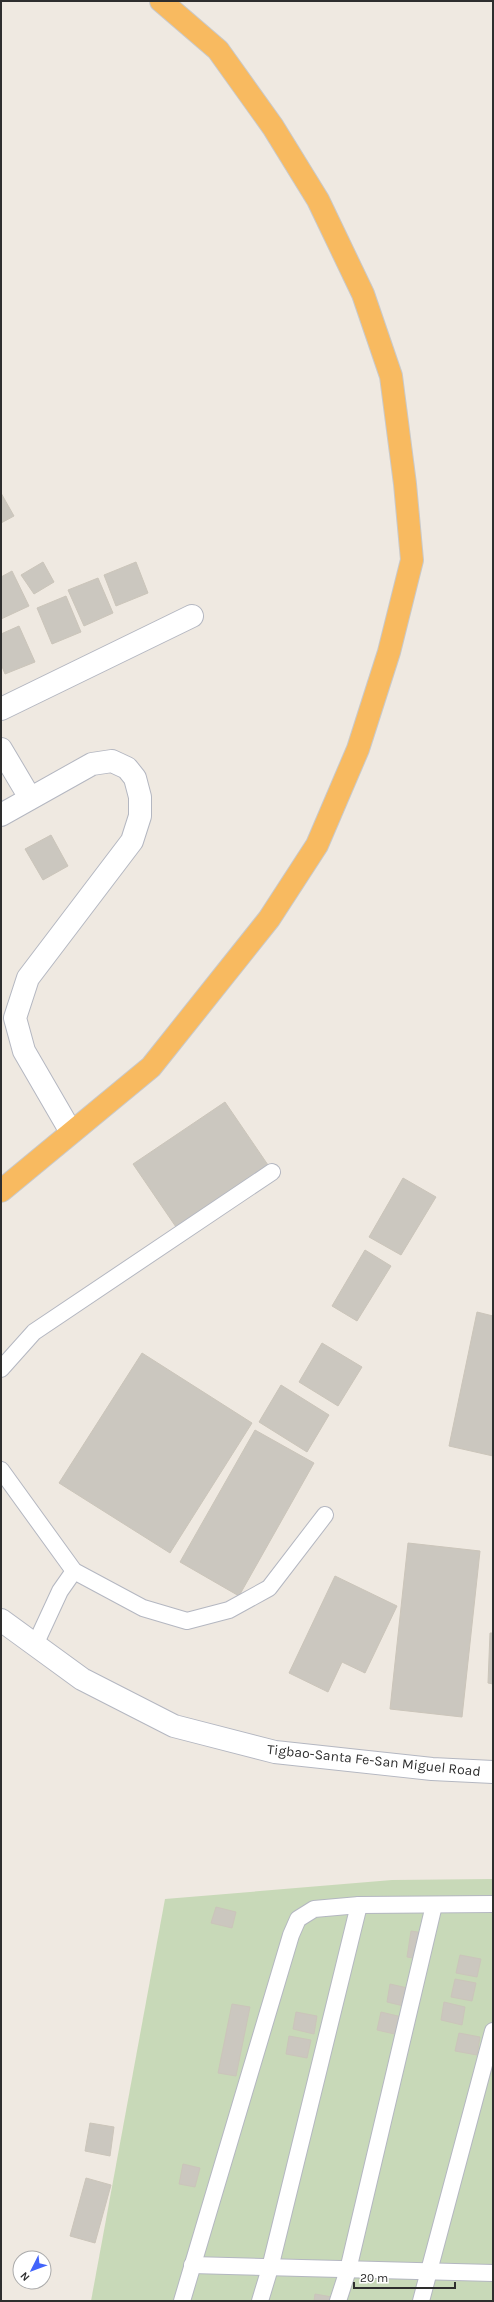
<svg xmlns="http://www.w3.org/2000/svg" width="494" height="2302" viewBox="0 0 494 2302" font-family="Karla,sans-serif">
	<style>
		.cemetery { fill: #c8d9b8 }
		.building { fill: #cbc7bf; stroke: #cbc5ba }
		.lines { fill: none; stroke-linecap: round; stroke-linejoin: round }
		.service-casing { stroke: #b4b7c1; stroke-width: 18 }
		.minor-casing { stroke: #b4b7c1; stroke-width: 24 }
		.secondary-casing { stroke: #b4b7c1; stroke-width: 24 }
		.trunk-casing { stroke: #c9c9c9; stroke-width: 24 }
		.service { stroke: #fff; stroke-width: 16 }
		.minor { stroke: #fff; stroke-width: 22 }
		.secondary { stroke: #fff; stroke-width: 22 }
		.trunk { stroke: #f8ba60; stroke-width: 22 }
		.labels { text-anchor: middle; stroke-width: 4; stroke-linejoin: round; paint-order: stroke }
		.street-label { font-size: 14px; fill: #2e2e2e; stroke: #fff }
	</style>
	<rect width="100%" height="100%" fill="#efe9e1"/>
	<polygon class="cemetery" points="493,1879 493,2301 91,2301 165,1899 392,1880"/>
	<g class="building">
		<polygon points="1,493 14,516 1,523"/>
		<polygon points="43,562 54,582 34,594 21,575"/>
		<polygon points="136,562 148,593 116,606 104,575"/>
		<polygon points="12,571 29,606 1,619 1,577"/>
		<polygon points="98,578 113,613 84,626 68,590"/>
		<polygon points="66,596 81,632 52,644 37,608"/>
		<polygon points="19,626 35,662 5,674 1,664 1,634"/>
		<polygon points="51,835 68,866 43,880 25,849"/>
		<polygon points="225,1102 268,1165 176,1227 133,1164"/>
		<polygon points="403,1178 436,1197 401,1255 369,1237"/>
		<polygon points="365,1250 391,1266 357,1321 332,1306"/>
		<polygon points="477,1312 493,1316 493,1456 449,1446"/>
		<polygon points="322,1343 362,1367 338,1406 299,1382"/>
		<polygon points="142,1353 252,1423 170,1553 59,1483"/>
		<polygon points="281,1385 329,1415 307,1452 259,1422"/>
		<polygon points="255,1430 314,1463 239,1596 180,1562"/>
		<polygon points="408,1543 480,1551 462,1717 390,1709"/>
		<polygon points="335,1576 397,1606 365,1673 342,1662 328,1692 289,1673"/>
		<polygon points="490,1633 493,1633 493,1684 488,1683"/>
		<polygon points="216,1907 236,1912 232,1928 211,1923"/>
		<polygon points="411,1931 424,1933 420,1959 407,1957"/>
		<polygon points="460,1955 481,1959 477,1977 456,1973"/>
		<polygon points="455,1979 476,1983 472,2001 451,1997"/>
		<polygon points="390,1984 412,1989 408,2007 387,2002"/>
		<polygon points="444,2002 465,2007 462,2025 441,2020"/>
		<polygon points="232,2004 250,2007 236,2076 218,2073"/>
		<polygon points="296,2012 317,2016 314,2034 293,2029"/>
		<polygon points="381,2012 402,2017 399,2035 377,2030"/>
		<polygon points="459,2033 480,2037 477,2055 455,2051"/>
		<polygon points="289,2036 311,2040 307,2058 286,2054"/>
		<polygon points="90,2123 114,2127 110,2156 85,2151"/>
		<polygon points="183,2164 200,2168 195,2187 179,2184"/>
		<polygon points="86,2178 111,2185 95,2243 70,2236"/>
		<polygon points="315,2294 332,2297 331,2301 314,2301"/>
	</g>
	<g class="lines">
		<defs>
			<g id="service">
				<polyline points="1,1369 34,1332 272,1172"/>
				<polyline points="1,1470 74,1571 143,1608 187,1621 229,1610 269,1588 325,1515"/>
				<polyline points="35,1645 60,1591 74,1571"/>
				<polyline points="192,2265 493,2273"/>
				<polyline points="182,2301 291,1935 298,1919 314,1909 359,1905 493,1904"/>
				<polyline points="260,2301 270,2268 359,1905"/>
				<polyline points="338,2301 348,2270 434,1905"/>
				<polyline points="421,2301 493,2031"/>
			</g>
			<g id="minor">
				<polyline points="1,709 192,616"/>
				<polyline points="1,749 30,798"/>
				<polyline points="1,815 92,764 112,761 127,768 135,778 140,797 140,816 132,841 28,978 15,1018 24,1051 71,1132"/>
			</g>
			<polyline id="secondary" points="1,1620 82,1679 174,1726 275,1752 432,1769 493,1772"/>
			<polyline id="trunk" points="1,1191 151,1067 269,919 317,845 358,749 389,652 412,560 405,484 391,376 363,294 318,200 273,127 218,50 161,1"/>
		</defs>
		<use href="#service" class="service-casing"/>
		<use href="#minor" class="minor-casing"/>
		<use href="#secondary" class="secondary-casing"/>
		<use href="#trunk" class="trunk-casing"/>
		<use href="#service" class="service"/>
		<use href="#minor" class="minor"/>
		<use href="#secondary" class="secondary"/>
		<use href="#trunk" class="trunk"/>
	</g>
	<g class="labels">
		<g class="street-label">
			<text transform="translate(374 1760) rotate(6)" y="5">Tigbao-Santa Fe-San Miguel Road</text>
		</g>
	</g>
	<rect width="494" height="2302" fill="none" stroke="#2e2e2e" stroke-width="4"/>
	<g transform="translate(32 2270) rotate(228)"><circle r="19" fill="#ffffff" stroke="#ababab"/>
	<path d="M0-3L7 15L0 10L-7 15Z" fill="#4264fb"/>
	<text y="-6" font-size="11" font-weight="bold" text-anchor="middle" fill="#2e2e2e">N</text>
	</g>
	<path d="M354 2282v6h101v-6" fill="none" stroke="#2e2e2e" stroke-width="2"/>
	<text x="360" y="2282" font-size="12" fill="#2e2e2e" stroke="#ffffff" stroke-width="3" paint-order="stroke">20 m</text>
</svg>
